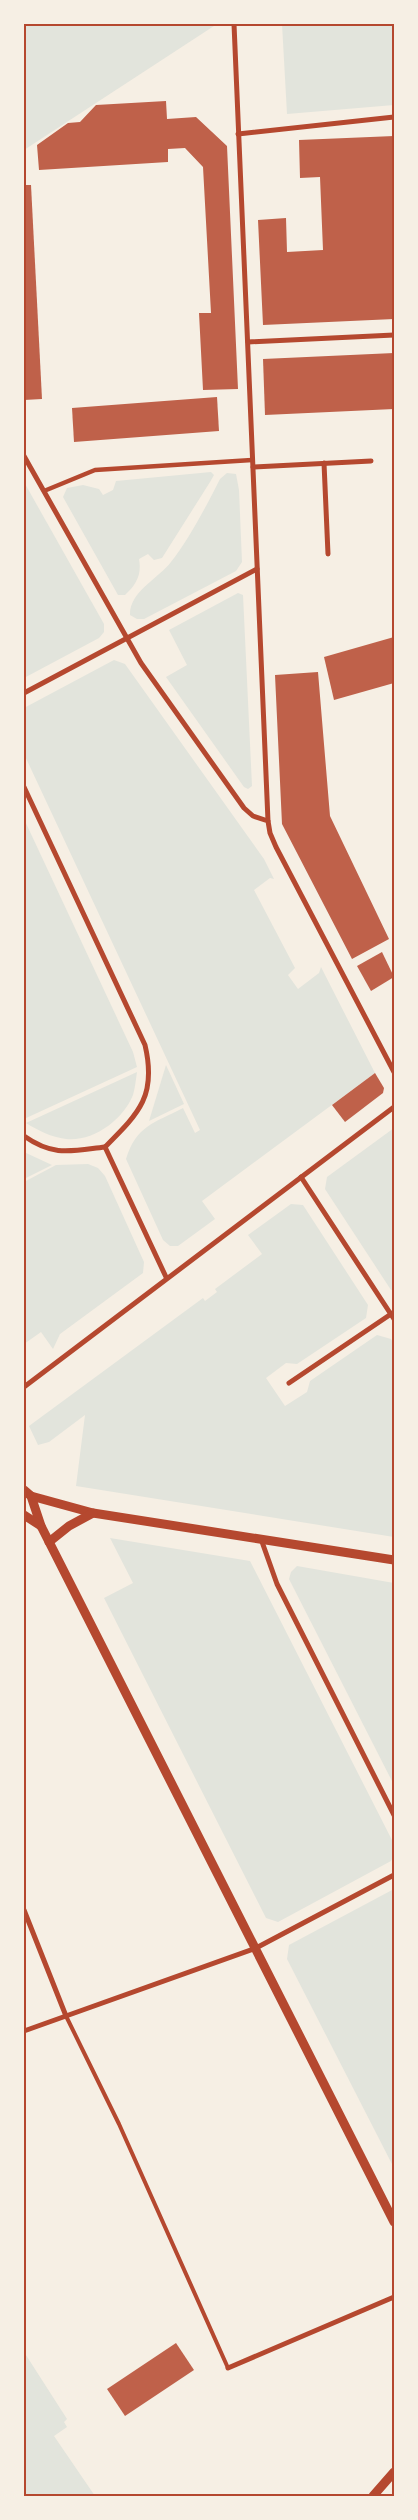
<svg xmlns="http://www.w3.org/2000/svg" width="418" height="2520" viewBox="0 0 418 2520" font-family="'Space Grotesk',sans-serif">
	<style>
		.green { fill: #e2e4dc }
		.building { fill: #bf614a }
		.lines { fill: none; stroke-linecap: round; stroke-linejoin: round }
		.service { stroke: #b5482f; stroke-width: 4 }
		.pedestrian { stroke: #b5482f; stroke-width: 4.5 }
		.minor { stroke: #b5482f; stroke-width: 5 }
		.tertiary { stroke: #b5482f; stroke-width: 9 }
		.neatline { fill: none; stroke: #b5482f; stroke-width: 2 }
	</style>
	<rect width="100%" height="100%" fill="#f6efe4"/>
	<g class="green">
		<polygon points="24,24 217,24 24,150"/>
		<polygon points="282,24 394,24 394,105 287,114"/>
		<path d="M211,472L214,475L210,482L162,558L154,560L148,554L139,559C142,575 136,585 125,595H118L63,497L67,488L83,485L99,489L103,495L113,490L116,481Z"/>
		<path d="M227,473L236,474L239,490L242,562L236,571L144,619H137L130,615C129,592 159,578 171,562C188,541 208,503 220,479Z"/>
		<polygon points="24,482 104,624 104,632 99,638 24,678"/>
		<polygon points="238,593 243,595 252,786 248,789 244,787 166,677 187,665 169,630"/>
		<path d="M114,660L125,664L264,859L274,879L270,878L254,890L295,968L288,975L298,989L319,973L321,967L375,1073L202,1201L215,1219L178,1246H170L163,1240L126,1159C136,1126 154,1123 183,1108L195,1133L200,1130L24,754V708Z"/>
		<polygon points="24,819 133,1052 137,1067 24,1119"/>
		<polygon points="166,1065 184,1104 149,1121"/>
		<path d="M137,1072C136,1079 135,1088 133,1095C123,1120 93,1142 66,1139C51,1137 39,1131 26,1123Z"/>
		<polygon points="394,1128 394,1290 391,1290 325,1189 327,1177"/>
		<polygon points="24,1152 52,1165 24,1179"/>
		<polygon points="88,1164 98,1168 105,1176 144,1262 143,1273 60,1334 53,1349 41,1332 24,1344 24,1182 56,1165"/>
		<polygon points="291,1204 303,1205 368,1305 366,1318 297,1364 286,1363 266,1378 285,1406 307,1392 310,1381 377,1335 391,1339 394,1344 394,1537 76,1486 85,1415 49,1442 38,1445 29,1426 203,1298 205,1301 217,1292 215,1289 262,1254 248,1235"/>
		<polygon points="110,1538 250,1561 394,1844 394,1855 391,1861 278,1922 266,1918 104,1598 133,1583"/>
		<polygon points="297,1566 394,1583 394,1785 289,1579 291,1572"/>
		<polygon points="394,1889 394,2168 287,1959 289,1945"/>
		<polygon points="24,2352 67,2419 64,2422 67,2427 54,2436 95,2496 24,2496"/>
	</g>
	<g class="building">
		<polygon points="166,101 167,119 196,117 227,146 238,389 203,390 199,313 211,313 203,167 185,148 168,149 168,162 39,170 37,145 68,123 80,122 96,105"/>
		<polygon points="394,136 394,319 263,325 258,220 286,218 287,252 323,250 320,177 300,178 299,140"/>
		<polygon points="24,185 31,185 42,399 24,400"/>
		<polygon points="394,353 394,409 265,415 263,359"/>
		<polygon points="217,397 219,431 74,442 72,408"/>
		<polygon points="394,637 394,683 334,700 324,657"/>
		<polygon points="318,672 330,816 389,939 352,959 282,824 275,675"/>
		<polygon points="382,952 394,977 371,991 357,966"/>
		<polygon points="375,1073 384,1088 383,1093 345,1122 332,1105"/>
		<polygon points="176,2343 194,2370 125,2416 107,2389"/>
	</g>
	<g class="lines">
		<polyline class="service" points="66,2016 119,2124 228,2368"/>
		<polyline class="pedestrian" points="44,491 95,470 252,460"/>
		<g class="minor">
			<polyline points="234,24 268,821"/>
			<polyline points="238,134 394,117"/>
			<polyline points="248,342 394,335"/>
			<polyline points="24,456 141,663 244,808 253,816 268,821 270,833 276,847 394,1072"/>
			<polyline points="324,463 328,554"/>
			<polyline points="253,467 371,461"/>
			<polyline points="24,693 257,569"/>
			<path d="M24,787L145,1045C157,1096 139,1113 105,1147"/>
			<path d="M24,1136C54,1157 71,1151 105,1147"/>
			<polyline points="105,1147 166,1277"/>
			<polyline points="301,1177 394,1319"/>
			<polyline points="289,1383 394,1312"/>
			<polyline points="24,1387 394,1107"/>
			<polyline points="261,1539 277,1584 394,1815"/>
			<polyline points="24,1910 66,2016"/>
			<polyline points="24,2031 256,1948 394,1875"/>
			<polyline points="228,2368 394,2297"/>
		</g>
		<g class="tertiary">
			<polyline points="24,1490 31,1496 41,1526 394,2222"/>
			<polyline points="31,1496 93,1513 394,1560"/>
			<polyline points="24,1515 41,1526"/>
			<polyline points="49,1542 69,1526 93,1513"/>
			<polyline points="373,2496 394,2472"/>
		</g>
	</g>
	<rect width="418" height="2520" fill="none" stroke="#f6efe4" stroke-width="50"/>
	<rect x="25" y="25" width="368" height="2470" class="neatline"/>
</svg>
